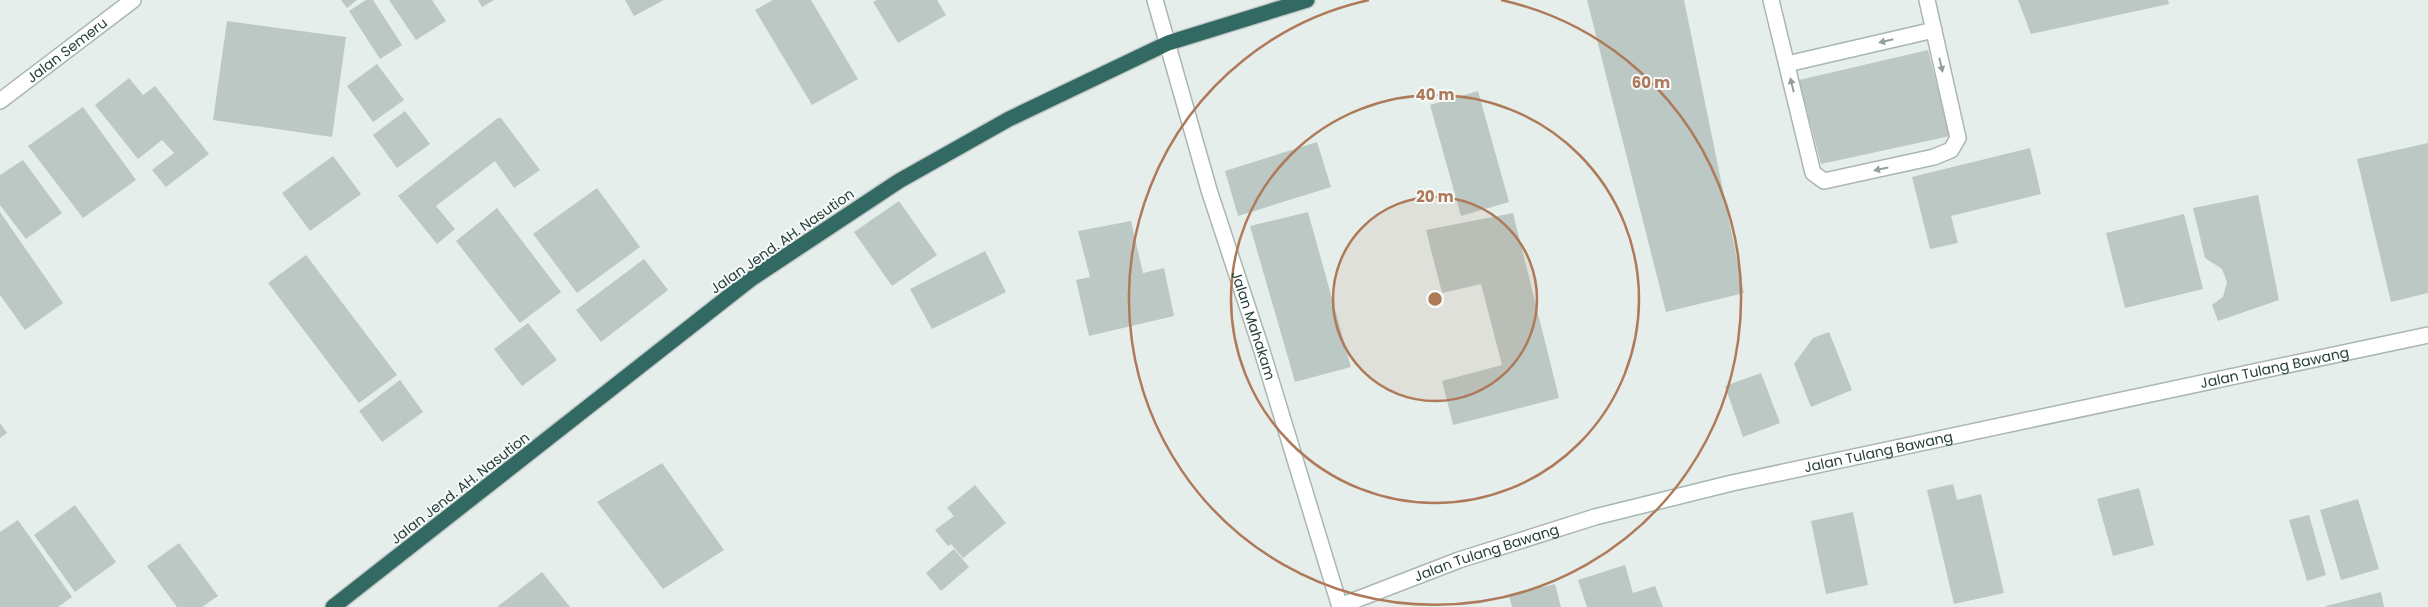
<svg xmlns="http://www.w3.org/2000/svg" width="2428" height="607" viewBox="0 0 2428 607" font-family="Poppins,sans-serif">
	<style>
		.building { fill: #bbc8c4 }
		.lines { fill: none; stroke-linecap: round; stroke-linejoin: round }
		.lane-casing { stroke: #a9b6b2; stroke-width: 18 }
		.street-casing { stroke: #a9b6b2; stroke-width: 18 }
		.highway-casing { stroke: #c2c9c8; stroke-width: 18 }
		.lane { stroke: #fff; stroke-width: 15 }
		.street { stroke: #fff; stroke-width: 15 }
		.highway { stroke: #336963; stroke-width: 15 }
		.oneway { fill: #929f9c }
		.ring { fill: none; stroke: #ae7a5a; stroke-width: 2.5 }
		.labels { text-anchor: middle; stroke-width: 4; stroke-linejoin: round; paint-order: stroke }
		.street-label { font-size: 14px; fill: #263f3a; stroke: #f6faf8 }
		.centre { fill: #ae7a5a; stroke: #f6faf8; stroke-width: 2.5 }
		.ring-label { font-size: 15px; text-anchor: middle; font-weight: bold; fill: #ae7a5a; stroke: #f6faf8; stroke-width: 4; stroke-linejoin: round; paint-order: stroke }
	</style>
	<rect width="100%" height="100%" fill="#e6eeeb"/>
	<g class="building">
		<polygon points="341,0 357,0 347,8"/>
		<polygon points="366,0 373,0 402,45 380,59 349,11"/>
		<polygon points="389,0 432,0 446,21 416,40"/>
		<polygon points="478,0 494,0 482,7"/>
		<polygon points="625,0 664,0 634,16"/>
		<polygon points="773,0 811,0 858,79 812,105 755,10"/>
		<polygon points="877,0 937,0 946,15 898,43 873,2"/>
		<polygon points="1587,0 1684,0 1744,293 1666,312"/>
		<polygon points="2018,0 2168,0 2169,4 2031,34"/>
		<polygon points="227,21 346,37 332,137 213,120"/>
		<polygon points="1928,50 1950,136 1821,164 1799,80"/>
		<polygon points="377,64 404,100 373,122 347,86"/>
		<polygon points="129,78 143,95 155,86 209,154 166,187 152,170 174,153 162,140 138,159 95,105"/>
		<polygon points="1478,91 1509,202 1461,216 1430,105"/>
		<polygon points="83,107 136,180 83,218 28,146"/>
		<polygon points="405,111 430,144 397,168 373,135"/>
		<polygon points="498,118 501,118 540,170 514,188 495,161 436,206 455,229 437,244 398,196"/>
		<polygon points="1317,142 1331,187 1238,216 1225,171"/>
		<polygon points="2428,143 2428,293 2391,302 2357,159"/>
		<polygon points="2030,148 2041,194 1951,216 1958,243 1930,249 1912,177"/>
		<polygon points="333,156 361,194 310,231 282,193"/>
		<polygon points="23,160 62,213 26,239 0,205 0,175"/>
		<polygon points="597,188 640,247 577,293 533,234"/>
		<polygon points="2258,195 2279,300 2218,321 2212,305 2223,297 2227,282 2222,269 2205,258 2193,208"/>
		<polygon points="899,201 937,255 892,286 854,232"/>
		<polygon points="497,208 561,292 520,323 456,241"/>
		<polygon points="0,212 63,303 25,330 0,295"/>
		<polygon points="1308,212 1351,367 1295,382 1250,226"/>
		<polygon points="1513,213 1559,398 1453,425 1442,381 1502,365 1481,284 1442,293 1426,230"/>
		<polygon points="2184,214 2203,289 2125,308 2106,233"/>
		<polygon points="1131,221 1143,273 1164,268 1174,316 1089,336 1076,280 1090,277 1078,231"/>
		<polygon points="985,251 1006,292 932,329 910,289"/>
		<polygon points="306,255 397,375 359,403 268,283"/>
		<polygon points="644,259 668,290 601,342 576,310"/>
		<polygon points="528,323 557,360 522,386 494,349"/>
		<polygon points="1829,332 1852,390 1811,407 1794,364 1813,338"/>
		<polygon points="1761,373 1780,423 1743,437 1725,386"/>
		<polygon points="400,380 423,412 382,442 359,411"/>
		<polygon points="0,423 7,433 0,438"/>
		<polygon points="662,463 724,550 663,589 597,502"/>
		<polygon points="1953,484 1957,500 1981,494 2004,593 1954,604 1927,490"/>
		<polygon points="975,485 1006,523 963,558 951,544 948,546 935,530 954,516 947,508"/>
		<polygon points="2139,488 2154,545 2113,556 2097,499"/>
		<polygon points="2358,499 2379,569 2341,580 2320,510"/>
		<polygon points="75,505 116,562 75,592 34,535"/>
		<polygon points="1853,512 1868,585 1826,594 1811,521"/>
		<polygon points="2309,515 2326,575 2307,581 2289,520"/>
		<polygon points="18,520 72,597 58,607 0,607 0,532"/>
		<polygon points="179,543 218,596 202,607 177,607 147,566"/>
		<polygon points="954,549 969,567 941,591 926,573"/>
		<polygon points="1625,565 1633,593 1655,586 1663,607 1587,607 1578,580"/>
		<polygon points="542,572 570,607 497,607"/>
		<polygon points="1555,584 1561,607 1512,607 1509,596"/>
		<polygon points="2381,592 2384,607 2326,607 2326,606"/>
	</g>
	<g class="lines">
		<defs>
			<g id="lane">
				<polyline points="1771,0 1813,173 1824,181 1934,157 1951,150 1958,138 1927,0"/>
				<polyline points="1787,64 1934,30"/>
			</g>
			<g id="street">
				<path id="s1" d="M1155,0L1209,190L1262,351L1340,607"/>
				<path id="s2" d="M0,101L133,0"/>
				<path id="s3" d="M1340,606L1459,560L1595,517L1732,483L2428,335"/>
			</g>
			<polyline id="highway" points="333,607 751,279 899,181 1009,119 1168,43 1307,0"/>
		</defs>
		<use href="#lane" class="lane-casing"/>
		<use href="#street" class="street-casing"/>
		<use href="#highway" class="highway-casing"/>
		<use href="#lane" class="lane"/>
		<use href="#street" class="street"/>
		<use href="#highway" class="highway"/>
	</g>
	<defs><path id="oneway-solid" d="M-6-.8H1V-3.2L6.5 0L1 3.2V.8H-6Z" transform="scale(1.25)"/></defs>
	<g class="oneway">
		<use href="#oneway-solid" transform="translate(1886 41) rotate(167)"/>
		<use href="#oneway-solid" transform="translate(1941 65) rotate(77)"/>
		<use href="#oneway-solid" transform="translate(1792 85) rotate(-104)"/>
		<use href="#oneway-solid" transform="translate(1881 169) rotate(168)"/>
	</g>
	<circle cx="1435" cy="299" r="102" fill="#ae7a5a" fill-opacity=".12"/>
	<g class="ring">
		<circle cx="1435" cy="299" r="102"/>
		<circle cx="1435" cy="299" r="204"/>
		<path d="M1501 0A306 306 0 1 1 1369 0"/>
	</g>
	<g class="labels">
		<g class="street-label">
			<text dy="5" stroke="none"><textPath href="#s2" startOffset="84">Jalan Semeru</textPath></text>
			<text transform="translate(782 241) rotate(-35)" y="5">Jalan Jend. AH. Nasution</text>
			<text dy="5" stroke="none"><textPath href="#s1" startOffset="340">Jalan Mahakam</textPath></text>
			<text dy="5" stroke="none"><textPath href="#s3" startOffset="966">Jalan Tulang Bawang</textPath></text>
			<text dy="5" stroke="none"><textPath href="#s3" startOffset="561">Jalan Tulang Bawang</textPath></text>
			<text transform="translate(460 488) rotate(-38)" y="5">Jalan Jend. AH. Nasution</text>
			<text dy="5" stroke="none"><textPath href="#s3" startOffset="156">Jalan Tulang Bawang</textPath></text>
		</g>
	</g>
	<circle cx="1435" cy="299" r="8" class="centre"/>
	<g class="ring-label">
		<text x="1651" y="88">60 m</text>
		<text x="1435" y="100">40 m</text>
		<text x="1435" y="202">20 m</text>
	</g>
</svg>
